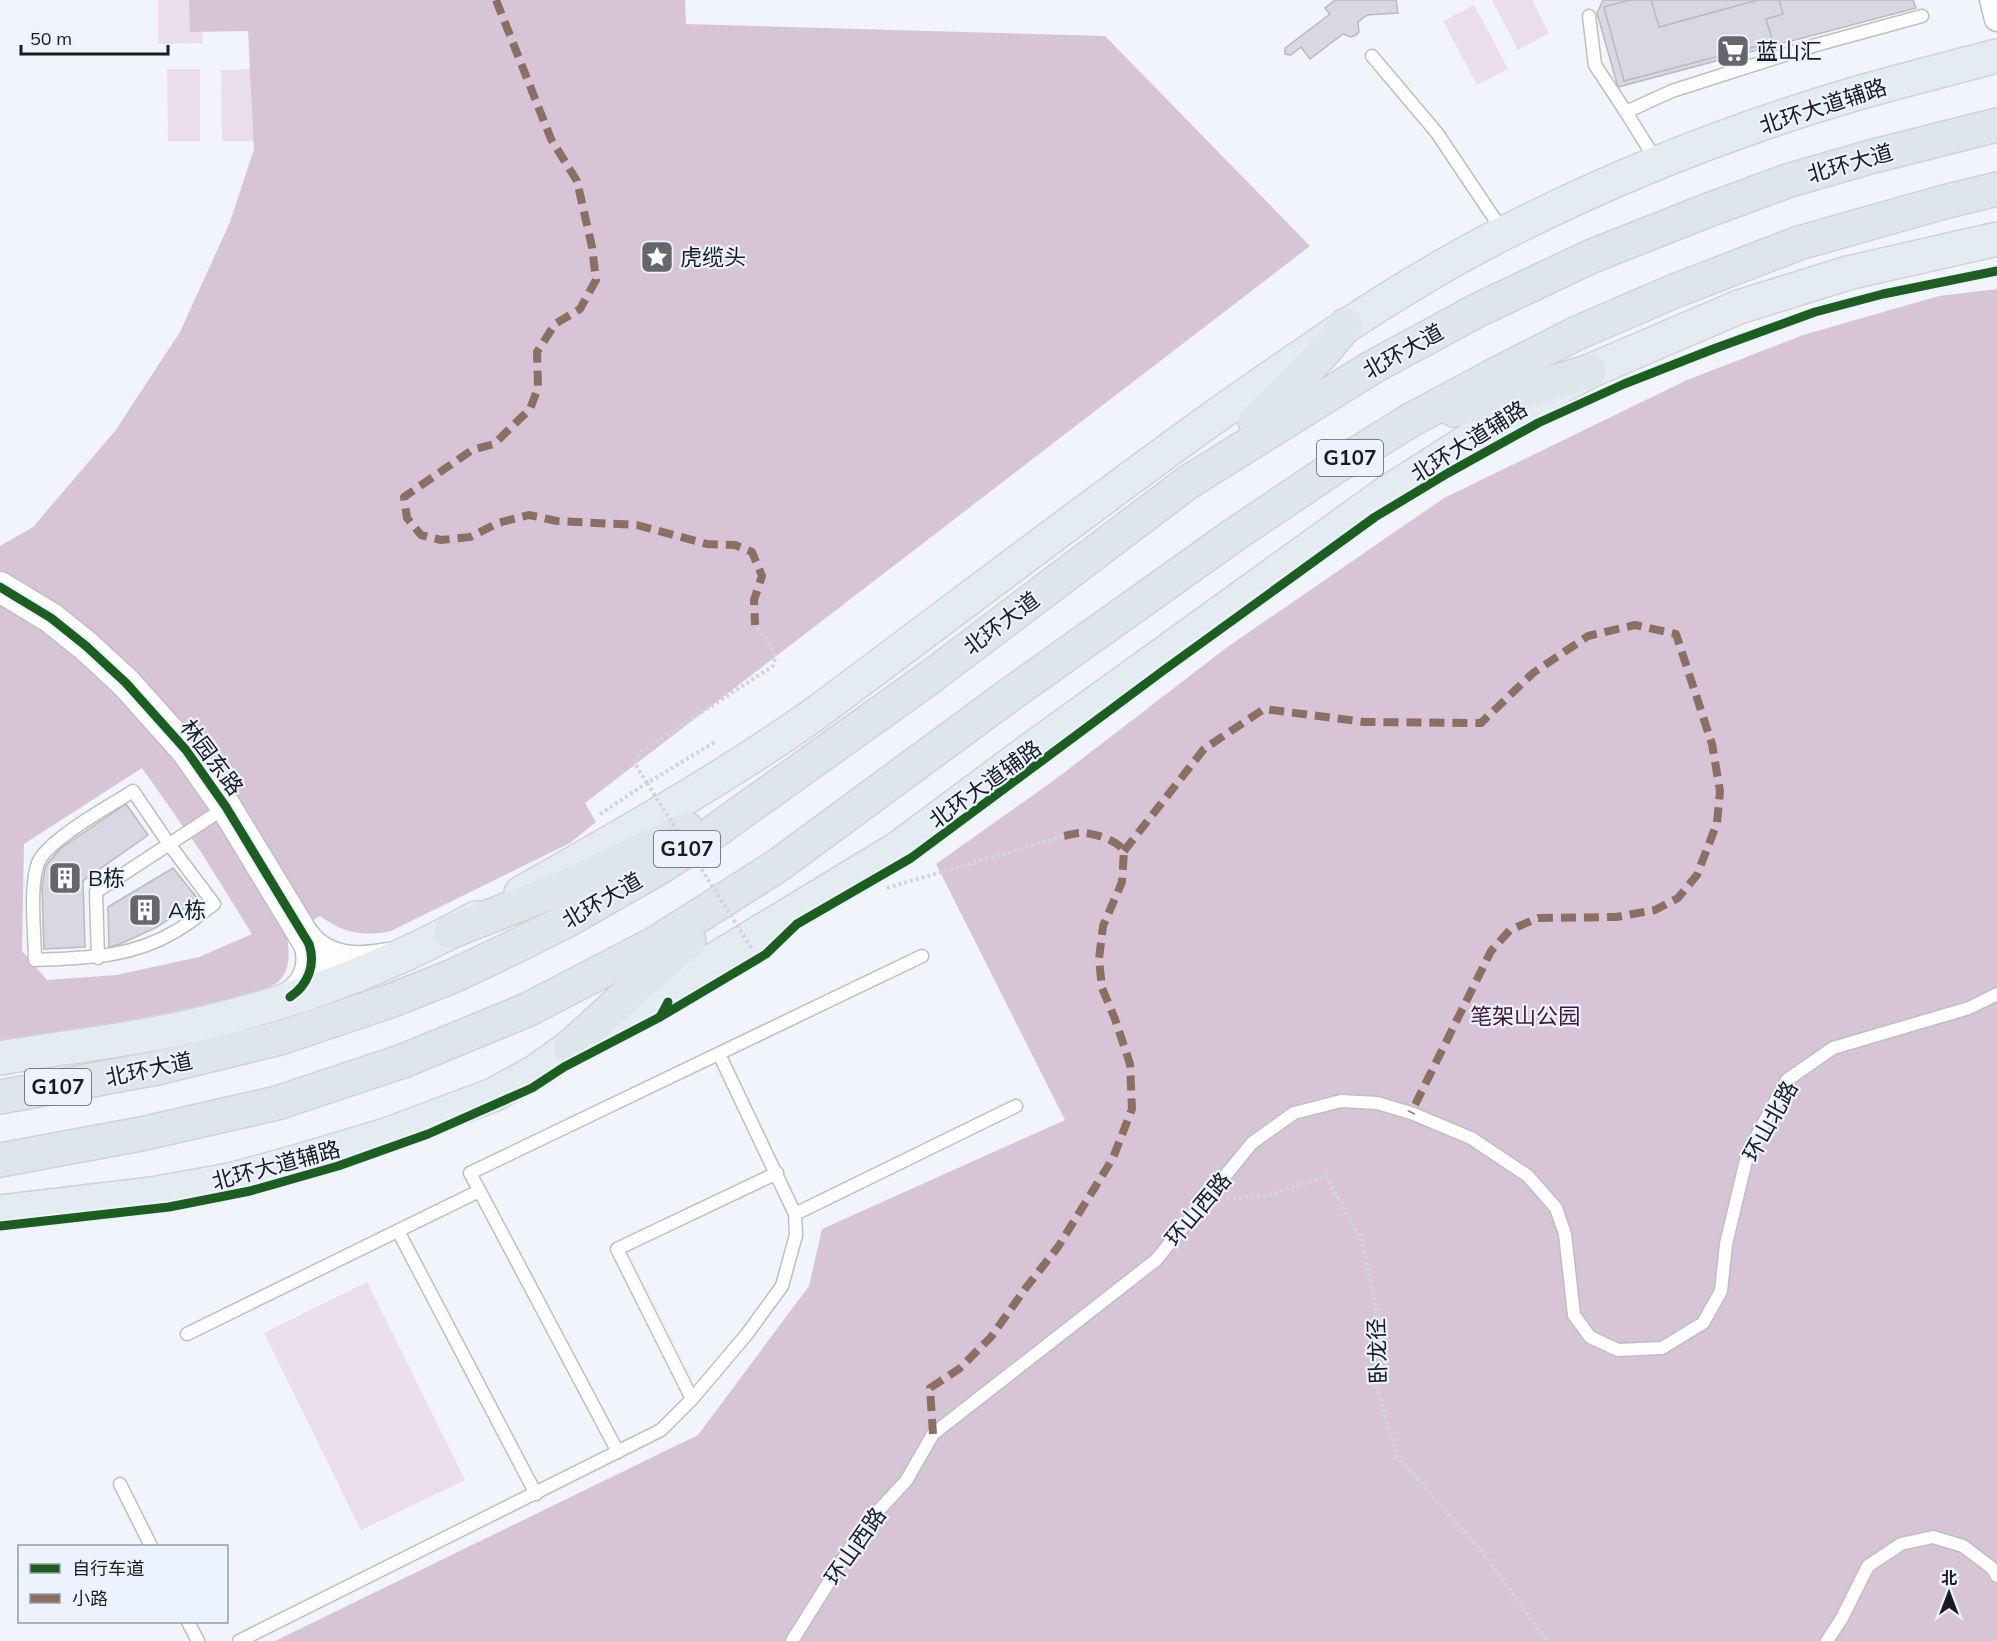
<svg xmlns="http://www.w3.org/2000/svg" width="1997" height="1641" viewBox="0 0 1997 1641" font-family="Mulish,'Noto Sans SC',sans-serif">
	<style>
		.green { fill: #ecddec }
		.forest { fill: #d7c5d7; fill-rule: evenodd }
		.building { fill: #d9d8e2; stroke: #b9b9be; stroke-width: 1.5 }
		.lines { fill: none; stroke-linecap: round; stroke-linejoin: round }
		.service-casing { stroke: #bcbfc4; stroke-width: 15 }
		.minor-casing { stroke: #bcbfc4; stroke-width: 27 }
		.tertiary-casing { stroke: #bcbfc4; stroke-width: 33 }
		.primary-casing { stroke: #d1d2d5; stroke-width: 36 }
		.trunk-casing { stroke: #d1d2d5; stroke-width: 36 }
		.path { stroke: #d3d4d6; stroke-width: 4; stroke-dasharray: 3 3; stroke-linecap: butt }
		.service { stroke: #fdfdfe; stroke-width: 12 }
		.minor { stroke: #fdfdfe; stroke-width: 24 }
		.tertiary { stroke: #fdfdfe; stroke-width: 30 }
		.primary { stroke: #e5ecf1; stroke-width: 33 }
		.trunk { stroke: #dee6ec; stroke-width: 33 }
		.path-bridge { stroke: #d3d4d6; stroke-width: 4; stroke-dasharray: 3 3; stroke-linecap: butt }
		.quiet { stroke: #8d6e63; stroke-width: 8; stroke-dasharray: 15 8; stroke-linecap: butt }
		.cycleway-casing { stroke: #edf2ff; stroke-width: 13 }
		.cycleway { stroke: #1b5e20; stroke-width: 9 }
		.labels { text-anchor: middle; stroke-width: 4.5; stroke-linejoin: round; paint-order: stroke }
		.shield { fill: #edf2ff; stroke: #595c62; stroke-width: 1.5 }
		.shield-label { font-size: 21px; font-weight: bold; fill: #191b1f }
		.poi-label { font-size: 22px; fill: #191b1f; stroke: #edf2ff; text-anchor: start }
		.street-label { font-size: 22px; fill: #191b1f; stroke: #edf2ff }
		.park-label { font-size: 22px; fill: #421539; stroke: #edf2ff }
	</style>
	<rect width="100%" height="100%" fill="#f1f4fb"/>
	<g class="green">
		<polygon points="158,0 202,0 203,43 158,44"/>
		<polygon points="1492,0 1532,0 1549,33 1518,50"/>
		<polygon points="1474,5 1508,69 1477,85 1443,21"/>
		<polygon points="167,69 200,69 200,141 168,141"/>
		<polygon points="254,69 255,141 222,141 221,70"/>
		<polygon points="367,1282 465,1480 361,1530 264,1333"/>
	</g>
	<g class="forest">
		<path d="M189,0H685L686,24L1105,36L1310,246L585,803L596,822L570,843L391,931C362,937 344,933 320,916L287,935C289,951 291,966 281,979C263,1003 42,1034 0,1041V546L33,527L115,431L180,332L230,222L254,149L248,31L190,32ZM142,768L201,852L252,934L199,957L116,975L47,980L22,951L24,844Z"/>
		<polygon points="1997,289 1997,1641 275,1641 698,1435 809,1286 822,1229 1065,1120 936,864 1057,778 1226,648 1444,498 1687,380 1803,335 1939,296"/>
	</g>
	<g class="building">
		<polygon points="1335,0 1396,0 1398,13 1367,15 1358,22 1359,32 1356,35 1351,37 1343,34 1310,59 1301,47 1291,55 1285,54 1285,48 1330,14 1325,8"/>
		<polygon points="1603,0 1913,0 1916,8 1618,87 1597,13"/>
		<polygon points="1630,0 1651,0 1659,27 1758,0 1779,0 1783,14 1766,19 1773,42 1624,81 1604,7"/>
		<polygon points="126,804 148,835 83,881 85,947 44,949 42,887 45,868 48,863 61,848"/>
		<polygon points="173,868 197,898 177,914 155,928 120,944 109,947 108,907"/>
	</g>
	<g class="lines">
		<defs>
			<g id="service">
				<polyline points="1589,16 1595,65 1626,112"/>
				<polyline points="1372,56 1437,133 1504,233"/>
				<polyline points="1657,162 1626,112 1672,91 1816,45 1922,16"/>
				<path d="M133,791L169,844L214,904C202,913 190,923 176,931C132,958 84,958 35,960C35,934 29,887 38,863C47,840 110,806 133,791Z"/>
				<polyline points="98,958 96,892 226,807"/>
				<polyline points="795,1214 1016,1106"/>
				<polyline points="398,1231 536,1494"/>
				<polyline points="187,1334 479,1191"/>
				<polyline points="692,1399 617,1249 777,1173"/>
				<polyline points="618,1452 470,1173 922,956"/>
				<polyline points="120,1484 151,1546"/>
				<polyline points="188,1622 198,1641"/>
				<polyline points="239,1641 661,1430 692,1399 747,1334 782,1286 796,1235 795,1214 719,1054"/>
				<polyline points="792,1641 864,1526 906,1481 933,1434 1156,1260 1252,1143 1294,1113 1341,1101 1377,1103 1411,1113 1471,1138 1528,1176 1556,1208 1565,1234 1574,1315 1590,1337 1618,1350 1662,1348 1703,1323 1721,1291 1726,1244 1748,1152 1787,1080 1833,1048 1969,1008 1997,994"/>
				<polyline points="1827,1641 1842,1618 1868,1566 1901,1544 1933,1537 1963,1546 1992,1568 1997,1576"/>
			</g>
			<polyline id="minor" points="1992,0 1997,19"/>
			<g id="tertiary">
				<path d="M0,587L51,618L86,646L126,683L186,750L226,807L309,944C316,965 308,985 290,997"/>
				<path d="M306,938C326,963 359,964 388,958"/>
			</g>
			<g id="primary">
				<path d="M521,893C620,837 719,781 812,716C941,620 1069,522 1199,428C1298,358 1397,287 1506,232C1616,176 1733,130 1851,95C1899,81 1948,69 1997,56"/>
				<path d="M0,1058C70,1046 143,1039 212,1021C303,999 394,964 476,918"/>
				<polyline points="0,1212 152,1194 230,1180 299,1161 386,1135 493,1095 535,1072 570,1047 897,849 1026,753 1385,494 1512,413 1590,371 1739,307 1848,273 1997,239"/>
			</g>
			<g id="trunk">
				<polyline points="1454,410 1503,398 1590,371"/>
				<path d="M1255,421C1288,391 1318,360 1346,325"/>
				<polyline points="450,932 564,887 687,829"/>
				<polyline points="570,1047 642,981 689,941"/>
				<polyline points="0,1097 157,1068 280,1038 390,1001 453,976 510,949 564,922 662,866 715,831 929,678 1187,483 1371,368 1478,310 1592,256 1706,211 1787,181 1870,157 1997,125"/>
				<polyline points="0,1160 141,1134 277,1103 403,1061 527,1010 656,943 777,866 1008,696 1234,535 1329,471 1411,420 1491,377 1575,334 1672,292 1799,243 1944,202 1997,189"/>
			</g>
		</defs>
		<use href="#service" class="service-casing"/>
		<use href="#minor" class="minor-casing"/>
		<use href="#tertiary" class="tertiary-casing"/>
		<use href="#primary" class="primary-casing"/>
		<use href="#trunk" class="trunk-casing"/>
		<g class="path">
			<path d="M647,783L635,764L637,757L642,751L773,666C780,650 763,637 755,625"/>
			<polyline points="600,814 647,783 715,742"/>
			<polyline points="887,888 1064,836"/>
			<polyline points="1227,1199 1265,1196 1326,1176 1362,1241 1379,1323 1375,1383 1397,1456 1483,1553 1547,1641"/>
		</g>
		<use href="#service" class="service"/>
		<use href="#minor" class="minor"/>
		<use href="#tertiary" class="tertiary"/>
		<use href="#primary" class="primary"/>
		<use href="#trunk" class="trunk"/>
		<polyline class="path-bridge" points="647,783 752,949"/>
		<g class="quiet">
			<polyline points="496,0 551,139 577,181 592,247 596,280 580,309 555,324 537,352 538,388 530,409 494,444 472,450 404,497 407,518 421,535 441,540 470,537 498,523 529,515 557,521 637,525 707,544 735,545 752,552 762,576 754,600 755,625"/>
			<polyline points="1124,851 1204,749 1264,709 1365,722 1481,723 1533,673 1588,636 1635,625 1676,634 1712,744 1720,791 1717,823 1697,875 1678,898 1655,910 1616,917 1538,918 1510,930 1491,951 1411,1113"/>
			<path d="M933,1434L930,1388L959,1369L991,1337L1025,1289L1058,1247L1113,1158L1132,1109L1130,1064L1115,1019L1102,988L1099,959L1103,926L1122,882L1124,851C1117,840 1096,834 1084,833C1078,832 1070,835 1064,836"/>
		</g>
		<defs>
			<g id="cycleway">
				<path d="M0,587L51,618L86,646L126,683L186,750L226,807L309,944C316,965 308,985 290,997"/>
				<polyline points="668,1002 660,1017 766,954 797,924 911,858 1164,670 1375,517 1448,473 1538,423 1624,384 1716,348 1815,312 1883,294 1997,271"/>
				<polyline points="0,1226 169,1207 250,1191 338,1166 428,1134 532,1088 564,1067 660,1017"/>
			</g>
		</defs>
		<use href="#cycleway" class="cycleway-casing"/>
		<use href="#cycleway" class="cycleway"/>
	</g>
	<defs>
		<symbol id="supermarket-square" viewBox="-11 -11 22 22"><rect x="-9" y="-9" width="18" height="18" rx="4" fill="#65676c" stroke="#edf2ff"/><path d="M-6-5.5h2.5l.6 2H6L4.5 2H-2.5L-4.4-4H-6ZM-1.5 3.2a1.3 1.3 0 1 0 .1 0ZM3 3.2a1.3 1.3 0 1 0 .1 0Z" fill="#fff"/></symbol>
		<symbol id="sight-square" viewBox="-11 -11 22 22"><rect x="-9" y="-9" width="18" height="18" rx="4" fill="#65676c" stroke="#edf2ff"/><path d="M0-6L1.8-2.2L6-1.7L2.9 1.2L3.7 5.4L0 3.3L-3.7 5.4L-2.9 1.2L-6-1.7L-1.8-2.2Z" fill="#fff"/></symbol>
		<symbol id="building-square" viewBox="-11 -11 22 22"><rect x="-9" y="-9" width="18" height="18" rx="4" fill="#65676c" stroke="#edf2ff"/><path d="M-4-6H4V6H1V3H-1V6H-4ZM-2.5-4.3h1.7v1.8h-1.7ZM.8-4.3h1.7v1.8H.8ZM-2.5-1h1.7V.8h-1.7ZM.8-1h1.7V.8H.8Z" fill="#fff"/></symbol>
	</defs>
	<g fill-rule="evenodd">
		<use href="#supermarket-square" x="1714" y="32" width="38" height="38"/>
		<use href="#sight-square" x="638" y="238" width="38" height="38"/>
		<use href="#building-square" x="46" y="859" width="38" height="38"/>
		<use href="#building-square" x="126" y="891" width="38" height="38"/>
	</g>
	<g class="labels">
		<g class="shield">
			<rect x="1317" y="440" width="66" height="36" rx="4.5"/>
			<rect x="654" y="831" width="66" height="36" rx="4.5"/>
			<rect x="25" y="1069" width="66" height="36" rx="4.5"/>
		</g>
		<g class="shield-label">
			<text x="1350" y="465">G107</text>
			<text x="687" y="856">G107</text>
			<text x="58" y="1094">G107</text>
		</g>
		<g class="poi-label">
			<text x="1756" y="59">蓝山汇</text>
			<text x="680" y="265">虎缆头</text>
			<text x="88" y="886">B栋</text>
			<text x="168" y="918">A栋</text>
		</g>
		<g class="street-label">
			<text transform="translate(1823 106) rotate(-18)" y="8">北环大道辅路</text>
			<text transform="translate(1850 163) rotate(-16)" y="8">北环大道</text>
			<text transform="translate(1403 351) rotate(-29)" y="8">北环大道</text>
			<text transform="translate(1469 441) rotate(-32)" y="8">北环大道辅路</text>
			<text transform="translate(1001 623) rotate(-37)" y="8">北环大道</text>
			<text transform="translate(212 757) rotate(53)" y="8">林园东路</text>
			<text transform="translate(985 784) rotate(-36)" y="8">北环大道辅路</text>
			<text transform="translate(602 900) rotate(-30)" y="8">北环大道</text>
			<text transform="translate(149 1069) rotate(-12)" y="8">北环大道</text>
			<text transform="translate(1770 1121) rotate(-61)" y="8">环山北路</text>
			<text transform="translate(276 1165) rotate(-15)" y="8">北环大道辅路</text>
			<text transform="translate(1198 1209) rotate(-50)" y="8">环山西路</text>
			<text transform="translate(1377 1351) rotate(-92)" y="8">卧龙径</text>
			<text transform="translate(855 1546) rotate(-55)" y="8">环山西路</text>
		</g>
		<g class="park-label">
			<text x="1525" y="1024">笔架山公园</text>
		</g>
	</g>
	<rect x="18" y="1545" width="210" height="78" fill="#edf2ff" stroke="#989ca5" stroke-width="1.5"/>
	<rect x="30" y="1564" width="30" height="9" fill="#1b5e20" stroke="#989ca5" stroke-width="1.5"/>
	<text x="72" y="1575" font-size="18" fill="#191b1f">自行车道</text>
	<rect x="30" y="1594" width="30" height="9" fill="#8d6e63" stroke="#989ca5" stroke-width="1.5"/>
	<text x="72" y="1605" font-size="18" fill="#191b1f">小路</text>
	<g transform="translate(1949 1593)" stroke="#edf2ff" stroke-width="4.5" paint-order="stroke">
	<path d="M0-4.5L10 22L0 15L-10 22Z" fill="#191b1f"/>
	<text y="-9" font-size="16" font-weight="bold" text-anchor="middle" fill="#191b1f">北</text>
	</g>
	<path d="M21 45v9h147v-9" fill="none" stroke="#191b1f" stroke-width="3"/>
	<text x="30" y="45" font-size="18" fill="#191b1f" stroke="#edf2ff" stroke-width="4.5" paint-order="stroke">50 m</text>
</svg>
